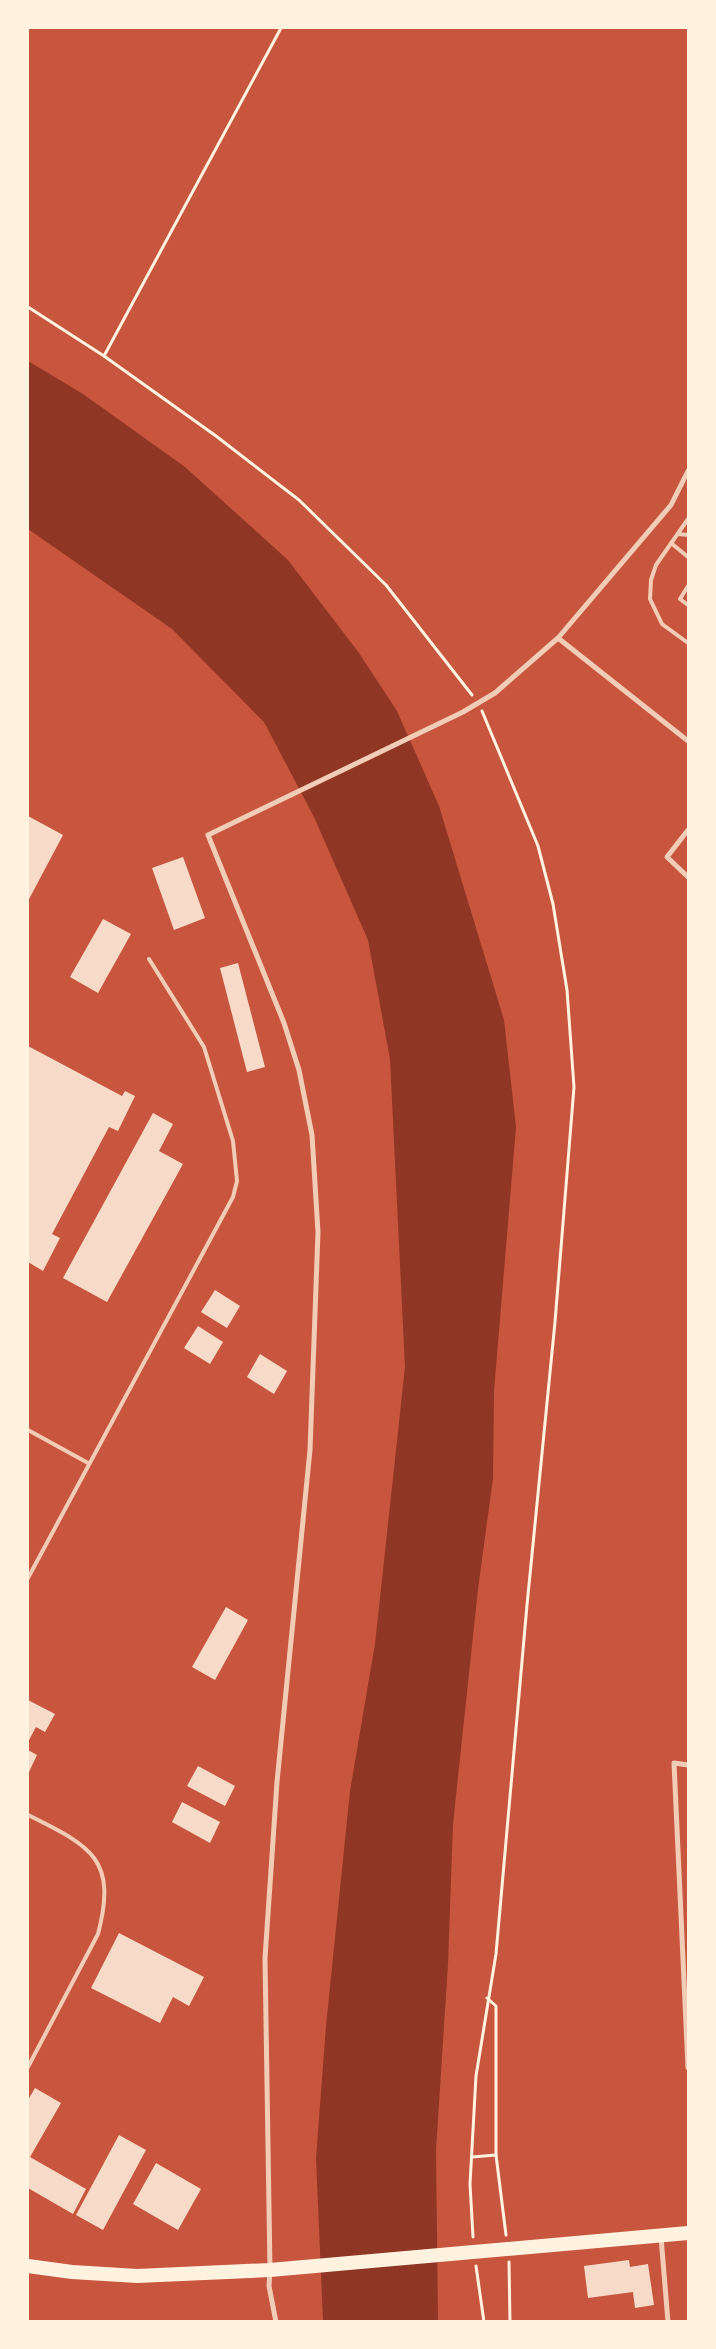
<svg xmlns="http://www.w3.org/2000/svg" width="716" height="2349" viewBox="0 0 716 2349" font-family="'Sofia Sans Condensed',sans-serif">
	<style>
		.water { fill: #8f3625 }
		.building { fill: #f7dbc8 }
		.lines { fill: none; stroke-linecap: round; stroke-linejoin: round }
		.path { stroke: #fff3e0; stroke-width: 3 }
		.service { stroke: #f1ccb7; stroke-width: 4 }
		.minor { stroke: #f1ccb7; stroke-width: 5 }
		.trunk { stroke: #fff3e0; stroke-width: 14 }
	</style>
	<rect width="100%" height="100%" fill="#c8553d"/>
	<polygon class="water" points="28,361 83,394 185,467 288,560 359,653 397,711 439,806 504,1020 516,1127 494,1391 493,1478 478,1589 453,1824 448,1964 436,2150 438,2321 323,2321 316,2158 326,2026 350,1791 375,1644 405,1367 390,1059 368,940 314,817 264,722 172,629 28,529"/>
	<g class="building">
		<polygon points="28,816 63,835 28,901"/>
		<polygon points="183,857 205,918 174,930 152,868"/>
		<polygon points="103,919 131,934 98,993 70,977"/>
		<polygon points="238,963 265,1067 247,1072 220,968"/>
		<polygon points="28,1046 122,1096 125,1091 135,1096 118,1131 109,1127 52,1234 60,1238 43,1271 28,1262"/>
		<polygon points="153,1113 173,1124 159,1151 183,1164 107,1302 63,1278"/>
		<polygon points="215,1290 240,1306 227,1328 201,1312"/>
		<polygon points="198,1326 223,1342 210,1364 184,1348"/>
		<polygon points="260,1354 287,1371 274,1394 247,1377"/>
		<polygon points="226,1607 248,1620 215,1680 192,1667"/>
		<polygon points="28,1700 55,1714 45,1732 36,1727 28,1742"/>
		<polygon points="28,1750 37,1755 28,1774"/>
		<polygon points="198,1766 235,1786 225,1806 187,1786"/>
		<polygon points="182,1802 220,1822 210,1843 172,1822"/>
		<polygon points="119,1933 204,1977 189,2006 173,1997 160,2023 91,1988"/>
		<polygon points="35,2088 61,2103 30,2157 86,2189 73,2214 28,2188 28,2100"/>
		<polygon points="119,2135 146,2150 103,2230 76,2215"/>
		<polygon points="156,2163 201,2189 178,2230 133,2204"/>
		<polygon points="629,2260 630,2267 648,2264 654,2305 635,2308 633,2292 588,2298 584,2266"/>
	</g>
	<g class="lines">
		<g class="path">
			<polyline points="28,307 104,356 216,436 299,500 386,585 472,695"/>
			<polyline points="104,356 281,28"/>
			<polyline points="487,1998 496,2006 496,2155 506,2235"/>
			<polyline points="472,2157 496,2155"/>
			<polyline points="473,2237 470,2184 476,2076 496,1954 527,1605 555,1322 574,1087 567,990 553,904 538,846 482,711"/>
			<polyline points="509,2262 510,2322"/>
			<polyline points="476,2266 484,2322"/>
		</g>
		<g class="service">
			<polyline points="688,519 656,565 651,580 650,599 662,624 688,643"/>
			<polyline points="678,534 688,535"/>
			<polyline points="671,543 688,557"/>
			<polyline points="688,586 680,599 688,605"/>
			<polyline points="28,1430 88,1463"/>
			<polyline points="28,1578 233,1197 237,1181 233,1141 204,1047 149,959"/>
			<path d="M28,1815C90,1846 118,1858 98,1934L28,2067"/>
		</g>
		<g class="minor">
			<polyline points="558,638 688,741"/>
			<polyline points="688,830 667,857 688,877"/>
			<polyline points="688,1765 674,1763 688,2068"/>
			<polyline points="661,2237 668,2322"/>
			<polyline points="276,2322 269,2286 270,2270 265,1958 277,1782 310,1450 318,1232 312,1135 299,1070 284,1023 208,835 463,712 495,693 558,638 671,505 688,471"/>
		</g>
		<polyline class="trunk" points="28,2266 72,2272 137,2276 270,2270 688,2233"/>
	</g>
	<rect width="716" height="2349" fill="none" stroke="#fff3e0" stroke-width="58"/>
</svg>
